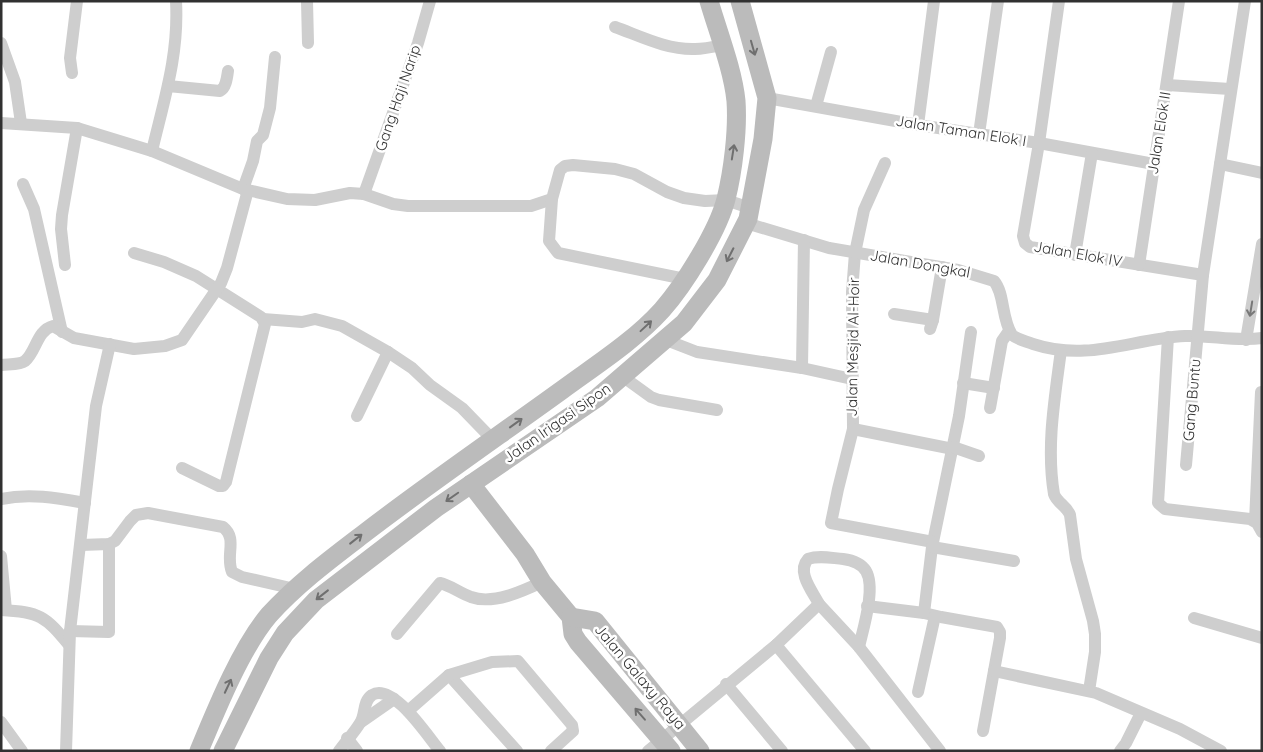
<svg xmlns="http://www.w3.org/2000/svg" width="1263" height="752" viewBox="0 0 1263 752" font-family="Quicksand,sans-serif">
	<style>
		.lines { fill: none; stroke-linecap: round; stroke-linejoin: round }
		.street { stroke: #cecece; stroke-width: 12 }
		.secondary { stroke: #bbb; stroke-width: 19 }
		.oneway { stroke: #6f6f6f }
		.oneway2 { stroke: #787878 }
		.labels { text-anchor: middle; stroke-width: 5; stroke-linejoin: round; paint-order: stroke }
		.street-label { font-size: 15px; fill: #313131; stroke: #fff }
	</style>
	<rect width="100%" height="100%" fill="#fff"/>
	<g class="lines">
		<g class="street">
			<polyline points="307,1 308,43"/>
			<polyline points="1059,1 1039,143 1023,236 1025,243 1030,247 1203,275"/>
			<path d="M615,27C640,36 667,50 695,49C704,49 713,47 722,45"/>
			<polyline points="1,43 15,82 21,123"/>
			<polyline points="72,73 70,58 77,1"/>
			<polyline points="1167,85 1230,89"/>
			<path d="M168,86L220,91C226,88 227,78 228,71"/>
			<polyline points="767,98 918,125 1039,143 1154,164"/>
			<polyline points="816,106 831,52"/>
			<polyline points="1,123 77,128 152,151 243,189 287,199 315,200 350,193 364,194 393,204 408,206 531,206 552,199 560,170 565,166 573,165 615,169 634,174 667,192 684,198 705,201 726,200 750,208"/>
			<polyline points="918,125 934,1"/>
			<polyline points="979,134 998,1"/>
			<path d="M152,151C164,100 179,55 176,1"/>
			<polyline points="885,163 864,210 855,253 852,292 853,429 953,449"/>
			<polyline points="1220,164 1262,173"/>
			<polyline points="23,184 34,209 62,332"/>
			<polyline points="243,189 253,161 257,141 263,135 270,108 275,57"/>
			<polyline points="364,194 418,43 430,1"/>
			<polyline points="552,199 549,241 558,253 685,279"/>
			<path d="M746,223L829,248L958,270L994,281C1005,294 1001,318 1012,335C1018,340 1026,341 1033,344C1088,362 1131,339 1185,336C1211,335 1236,342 1262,338"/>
			<polyline points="134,253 164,262 196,276 261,317 265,324 226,482 223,486 219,486 182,468"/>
			<polyline points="1075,255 1092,153"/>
			<polyline points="65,265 61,229 62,215 77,128"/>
			<polyline points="1139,265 1179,1"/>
			<polyline points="894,314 933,320"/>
			<polyline points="263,319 302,322 315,319 342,326 388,352 412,368 430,385 462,408 493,440"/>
			<polyline points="930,329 933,320 942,267"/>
			<polyline points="971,332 959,416 932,547 924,613 941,617 997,627 1000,632 1000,638 983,731"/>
			<polyline points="1168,337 1158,503 1165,509 1250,519 1257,523 1262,532"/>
			<polyline points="666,340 697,352 802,368 852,379"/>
			<polyline points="1246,340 1262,244"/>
			<path d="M1061,350C1055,397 1046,446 1054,494C1057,503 1067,506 1070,515L1076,559L1093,621L1095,634V652L1089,691"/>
			<path d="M1,365C8,364 20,365 25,361C36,352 37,330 53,326L74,338L134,349L165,346L182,340L221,283L227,268L248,190"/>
			<polyline points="802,368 804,240"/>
			<polyline points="622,376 651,397 659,400 717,410"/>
			<polyline points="963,383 994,388"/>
			<polyline points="990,408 1002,341 1009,331"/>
			<polyline points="357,416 388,352"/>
			<polyline points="853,429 838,489 831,523 933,542"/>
			<polyline points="953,447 979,456"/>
			<polyline points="1186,465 1203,275 1245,1"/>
			<path d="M1,499C30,493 57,498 85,503"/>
			<polyline points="1255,521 1261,392"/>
			<path d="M81,545L109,544L115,541L130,521L136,515L148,513L223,527C238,539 225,555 232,572L242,577L295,589"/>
			<polyline points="932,547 1014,561"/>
			<polyline points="1,556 6,610"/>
			<path d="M819,604C813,592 796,572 808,559C819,555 831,558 843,559C851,560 861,563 866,571C876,588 863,629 859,647"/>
			<polyline points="867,606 924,613"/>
			<path d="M1,610C40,612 45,616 69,645"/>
			<polyline points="1194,618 1262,638"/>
			<polyline points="70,631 109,632 109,544"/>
			<path d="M397,634L440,583C450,585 461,594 471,597C493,605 523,591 542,582"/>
			<polyline points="776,645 865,751"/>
			<polyline points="994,671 1096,693 1180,729 1221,751"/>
			<polyline points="449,675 517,751"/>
			<polyline points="726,684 782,751"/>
			<polyline points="918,692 935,616"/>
			<polyline points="408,711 449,675 492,662 518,661 572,725 573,731 551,751"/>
			<polyline points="1,722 22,751"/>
			<polyline points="361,722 394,699"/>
			<polyline points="347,738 357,751"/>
			<polyline points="66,751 70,631 96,406 110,344"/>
			<path d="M339,751C346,741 354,733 360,723C366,715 362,702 372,695C393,682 428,737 440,751"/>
			<polyline points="648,751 776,645 819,604 859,647 940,751"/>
			<polyline points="1120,751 1126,743 1141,713"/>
		</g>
		<g class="secondary">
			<polyline points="471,484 525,554 542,582 571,617 573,634 578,642 671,751"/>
			<polyline points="571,617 595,621 700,751"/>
			<path d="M199,751C216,710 241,648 269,615C298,583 332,558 366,532C430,483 497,437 562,390C596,365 634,341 662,310C684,285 718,231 726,199C733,171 738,130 736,101C733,70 718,32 709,1"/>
			<polyline points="223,751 269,658 285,633 316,600 436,508 597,398 684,323 717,280 748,219 763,139 767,98 740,1"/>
		</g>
	</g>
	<defs><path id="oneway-shaft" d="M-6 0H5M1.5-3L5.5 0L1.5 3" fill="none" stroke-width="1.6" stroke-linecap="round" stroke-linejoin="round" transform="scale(1.25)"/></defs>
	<g class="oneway">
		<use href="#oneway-shaft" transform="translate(753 48) rotate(74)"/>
		<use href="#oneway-shaft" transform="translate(733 152) rotate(-81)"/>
		<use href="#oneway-shaft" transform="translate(730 255) rotate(117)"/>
		<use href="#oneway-shaft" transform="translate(646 326) rotate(-43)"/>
		<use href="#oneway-shaft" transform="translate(516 423) rotate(-36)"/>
		<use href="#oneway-shaft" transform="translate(452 497) rotate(145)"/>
		<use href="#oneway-shaft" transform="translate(356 539) rotate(-38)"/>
		<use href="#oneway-shaft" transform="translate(322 595) rotate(142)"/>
		<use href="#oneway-shaft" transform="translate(228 686) rotate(-65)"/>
		<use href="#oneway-shaft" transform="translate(640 714) rotate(-131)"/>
	</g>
	<use class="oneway2" href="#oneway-shaft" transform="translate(1251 309) rotate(99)"/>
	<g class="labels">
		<g class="street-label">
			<text transform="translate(398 98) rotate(-71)" y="5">Gang Haji Narip</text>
			<text transform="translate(961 131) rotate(9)" y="5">Jalan Taman Elok I</text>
			<text transform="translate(1159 133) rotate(-81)" y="5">Jalan Elok II</text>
			<text transform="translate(1078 254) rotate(10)" y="5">Jalan Elok IV</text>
			<text transform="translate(920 264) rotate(10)" y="5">Jalan Dongkal</text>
			<text transform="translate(853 347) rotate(-89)" y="5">Jalan Mesjid Al-Hoir</text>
			<text transform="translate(1192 400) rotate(-85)" y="5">Gang Buntu</text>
			<text transform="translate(557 423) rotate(-35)" y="5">Jalan Irigasi Sipon</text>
			<text transform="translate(640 677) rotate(50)" y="5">Jalan Galaxy Raya</text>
		</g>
	</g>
	<rect width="1263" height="752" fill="none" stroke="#313131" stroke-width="5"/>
</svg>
